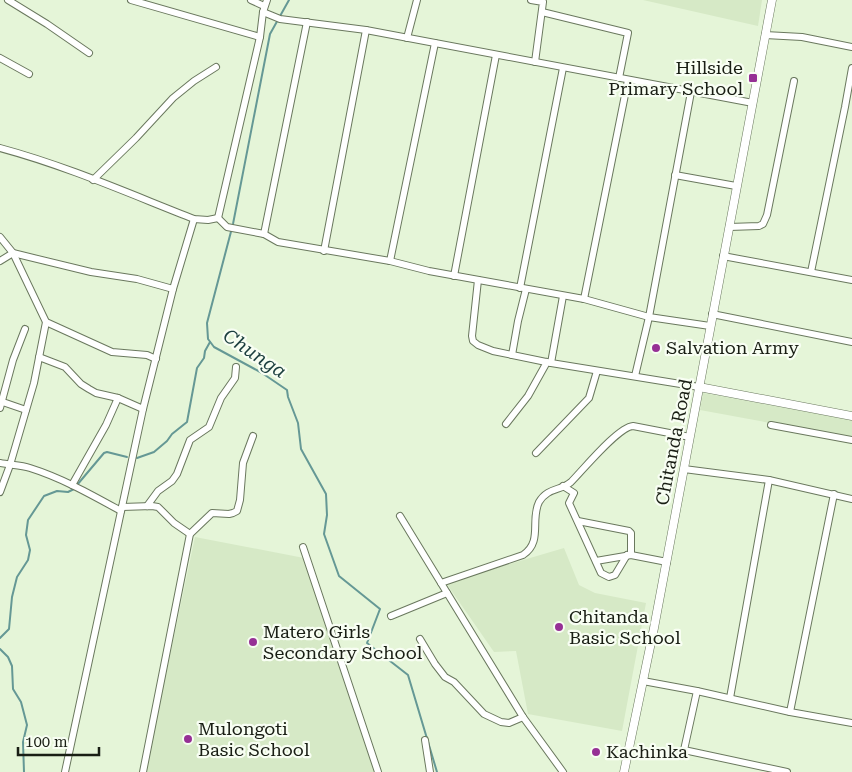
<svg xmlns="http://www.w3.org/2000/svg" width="852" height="772" viewBox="0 0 852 772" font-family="'Roboto Serif',serif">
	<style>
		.built { fill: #d6e9c6 }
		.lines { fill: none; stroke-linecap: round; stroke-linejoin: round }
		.stream { stroke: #659895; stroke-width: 2 }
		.minor-casing { stroke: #6a785e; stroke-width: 8 }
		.tertiary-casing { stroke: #6a785e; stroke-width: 9 }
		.minor { stroke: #fff; stroke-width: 6 }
		.tertiary { stroke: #fff; stroke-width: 8 }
		.poi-dot { fill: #963095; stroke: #f8fef3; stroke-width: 2 }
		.labels { text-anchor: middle; stroke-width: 4.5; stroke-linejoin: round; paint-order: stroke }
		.poi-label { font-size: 18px; fill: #191e14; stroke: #f8fef3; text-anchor: start }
		.street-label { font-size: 18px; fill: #191e14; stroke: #f8fef3 }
		.water-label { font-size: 19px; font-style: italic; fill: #1b3e3e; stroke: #f8fef3 }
	</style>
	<rect width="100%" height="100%" fill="#e5f5d8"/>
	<g class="built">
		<polygon points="643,0 762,0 758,26"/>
		<polygon points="703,393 852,420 852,438 700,410"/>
		<polygon points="195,537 304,558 376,772 147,772 155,726"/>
		<polygon points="564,548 579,585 595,593 646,603 622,731 528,714 516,651 494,652 446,583"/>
	</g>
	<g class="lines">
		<g class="stream">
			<polyline points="289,0 270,34 233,224 207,323 208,339 214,347 262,373 287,390 288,397 298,423 301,449 326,494 327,515 324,534 339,576 380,609 367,643 408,675 437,772"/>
			<polyline points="137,458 154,452 167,441 172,434 187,422 197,368 204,358 205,351 210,342"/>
			<polyline points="77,485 104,453 107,452 127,457"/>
			<polyline points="0,638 9,629 12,597 17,577 28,560 30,550 26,535 28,520 44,496 57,491 68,492 74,489"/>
			<polyline points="0,649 8,657 12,666 13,689 21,702 27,725 23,742 24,772"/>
		</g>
		<defs>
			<g id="minor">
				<polyline points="8,0 47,24 89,53"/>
				<polyline points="131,0 260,37"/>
				<polyline points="251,0 264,6"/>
				<polyline points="531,0 543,2 535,62"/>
				<polyline points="263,12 280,19 366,30 753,103"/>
				<polyline points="542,12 628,33 619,78"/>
				<polyline points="765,35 802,37 852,47"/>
				<polyline points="407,38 417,0"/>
				<polyline points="0,58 29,74"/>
				<path d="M0,148C67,166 130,194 194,219L208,220L218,218"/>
				<polyline points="675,175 736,186"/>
				<polyline points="93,180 136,138 173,98 194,81 216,67"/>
				<polyline points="218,218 227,227 264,234 278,242 390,261 429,271 584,299 649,317 710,326"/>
				<polyline points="218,218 260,37 263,12 267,0"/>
				<polyline points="729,227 759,226 763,224 767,215 794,81"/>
				<polyline points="264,234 307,22"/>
				<polyline points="0,237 13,253 46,322 112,352 147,355 156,359"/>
				<polyline points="324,251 366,30"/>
				<polyline points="723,256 852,280"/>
				<polyline points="0,261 13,253 91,272 137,279 173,289"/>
				<polyline points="390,261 435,43"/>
				<polyline points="811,272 845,107 852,68"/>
				<polyline points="454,276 496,55"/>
				<polyline points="478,280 472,336 473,341 478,345 493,351 551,363 699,387"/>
				<polyline points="520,288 563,68"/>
				<polyline points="584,299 628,80"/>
				<polyline points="712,314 852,342"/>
				<polyline points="512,355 518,321 526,289"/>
				<polyline points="39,357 65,367 81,384 89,389 96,393 118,398 143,409"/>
				<polyline points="551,363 563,296"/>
				<polyline points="635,376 649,317 691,92"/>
				<polyline points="0,401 26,410"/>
				<polyline points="0,408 13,360 25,329"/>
				<polyline points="506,424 528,396 547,362"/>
				<polyline points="771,425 852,440"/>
				<polyline points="536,453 589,398 597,371"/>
				<path d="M0,463C10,465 21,465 30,468C62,478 92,495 121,511"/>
				<polyline points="684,469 769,480 852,499"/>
				<polyline points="72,485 106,425 118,398"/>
				<polyline points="563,486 574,493 569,503 601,573 609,577 615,575 627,555"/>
				<polyline points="0,492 10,465 34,383 46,322"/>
				<polyline points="147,506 158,491 172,481 177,474 190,440 209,427 221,398 235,378 236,367"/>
				<polyline points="122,507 152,506 158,507 174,523 190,534"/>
				<polyline points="400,516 523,717 563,772"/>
				<polyline points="578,521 629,531 631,533 631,555"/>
				<polyline points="303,547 378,772"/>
				<polyline points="596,561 631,555 667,562"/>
				<path d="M441,583L523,555C543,542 530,520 539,502C548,487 561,491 571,482C583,470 618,427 633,426L690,437"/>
				<polyline points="391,616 447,593"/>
				<polyline points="420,639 435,664 445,677 454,682 484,714 501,722 509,723 523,717"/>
				<polyline points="643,681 697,691 790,712 852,723"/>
				<polyline points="697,691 684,750 787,772"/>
				<polyline points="730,698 769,480"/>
				<polyline points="790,712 834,494"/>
				<polyline points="425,740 430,772"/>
				<polyline points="65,772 143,409 173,289 194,219"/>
				<polyline points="143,772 190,534 212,513 229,514 233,513 237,511 240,500 243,463 253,436"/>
			</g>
			<g id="tertiary">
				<polyline points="699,387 852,416"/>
				<polyline points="624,772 654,628 772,0"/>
			</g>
		</defs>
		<use href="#minor" class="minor-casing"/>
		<use href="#tertiary" class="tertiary-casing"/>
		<use href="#minor" class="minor"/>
		<use href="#tertiary" class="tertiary"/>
	</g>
	<g class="poi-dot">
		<rect x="748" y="73" width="10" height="10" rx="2.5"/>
		<circle cx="656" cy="348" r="5"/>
		<circle cx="559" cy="627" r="5"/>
		<circle cx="253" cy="642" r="5"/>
		<circle cx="188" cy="739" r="5"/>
		<circle cx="596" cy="752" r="5"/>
	</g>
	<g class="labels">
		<g class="poi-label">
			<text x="743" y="74" text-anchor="end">Hillside<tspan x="743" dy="21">Primary School</tspan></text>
			<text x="666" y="354">Salvation Army</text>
			<text x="569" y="623">Chitanda<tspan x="569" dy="21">Basic School</tspan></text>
			<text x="263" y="638">Matero Girls<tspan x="263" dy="21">Secondary School</tspan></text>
			<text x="198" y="735">Mulongoti<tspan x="198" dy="21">Basic School</tspan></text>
			<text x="606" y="758">Kachinka</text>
		</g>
		<g class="street-label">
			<text transform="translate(674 442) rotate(-79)" y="6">Chitanda Road</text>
		</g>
		<g class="water-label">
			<text transform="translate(255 353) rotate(34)" y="7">Chunga</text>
		</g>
	</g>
	<path d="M18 747v8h81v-8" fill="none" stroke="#191e14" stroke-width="2.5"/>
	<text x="25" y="747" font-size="15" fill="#191e14" stroke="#f8fef3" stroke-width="4" paint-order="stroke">100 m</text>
</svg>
